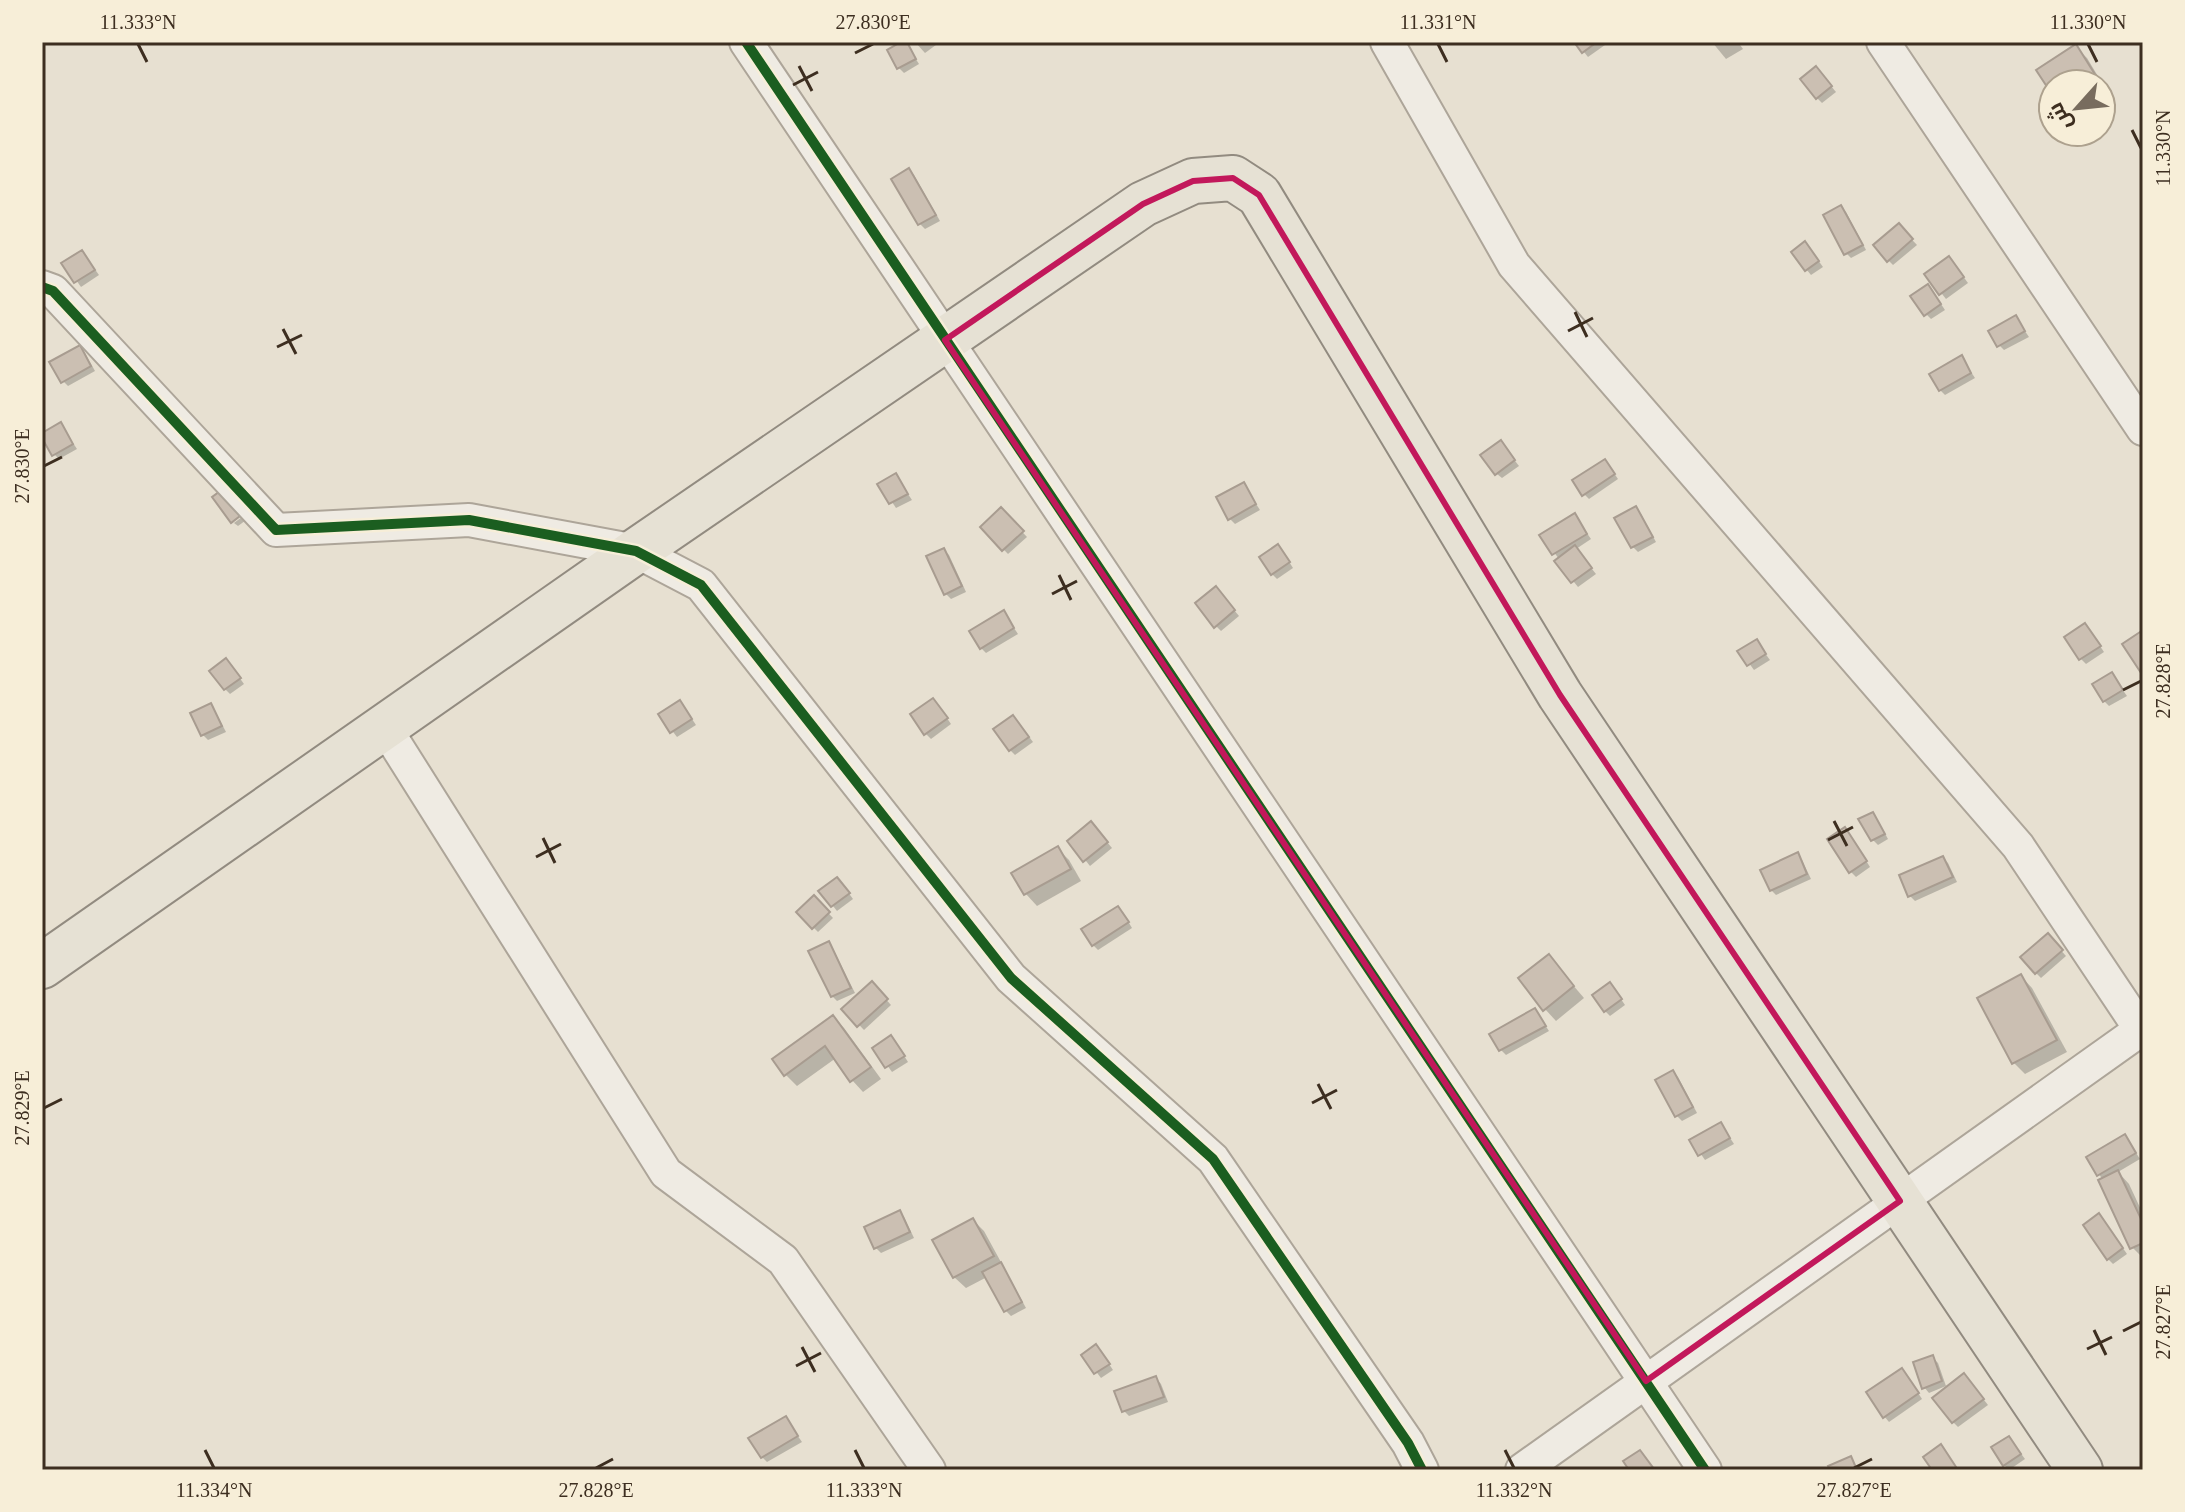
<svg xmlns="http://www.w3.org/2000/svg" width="2185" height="1512" viewBox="0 0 2185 1512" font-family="'Times New Roman',Cairo,serif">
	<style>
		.shadow { fill: #0003 }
		.building { fill: #cbbfb2; stroke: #a89c90; stroke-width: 2 }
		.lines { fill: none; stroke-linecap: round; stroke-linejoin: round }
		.street-casing { stroke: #ada599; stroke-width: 36 }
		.primary-casing { stroke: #928b80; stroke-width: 48 }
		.street { stroke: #efebe3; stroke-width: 32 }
		.primary { stroke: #e6e1d4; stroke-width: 44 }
		.cycleway-casing { stroke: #f7eed8; stroke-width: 15 }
		.cycleway { stroke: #1b5e20; stroke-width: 10 }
		.marked { fill: none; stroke: #c2185b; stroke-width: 6; stroke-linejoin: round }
		.ticks { fill: none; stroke: #3d2e20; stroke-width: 3 }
		.neatline { fill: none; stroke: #3d2e20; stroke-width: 3 }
		.ticks-label { font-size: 20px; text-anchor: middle; fill: #3d2e20 }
	</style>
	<rect width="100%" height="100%" fill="#e7e0d1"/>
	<g class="shadow">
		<polygon points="905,42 919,64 904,73 899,68"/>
		<polygon points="915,42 940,42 925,53"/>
		<polygon points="1576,42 1603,42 1605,45 1588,57"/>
		<polygon points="1712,42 1738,42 1743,49 1726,59"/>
		<polygon points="2075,47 2087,58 2105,88 2101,91 2101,84 2053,84 2053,93 2039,71"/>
		<polygon points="1821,74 1836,92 1822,103 1817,98"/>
		<polygon points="909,170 914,175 940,221 925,229 920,224 893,180"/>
		<polygon points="1841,207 1846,212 1866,250 1851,258 1846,253"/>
		<polygon points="1899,226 1917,245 1893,265 1888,260"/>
		<polygon points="1810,249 1823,267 1811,275 1793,253"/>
		<polygon points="86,257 99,275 81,287 64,263"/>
		<polygon points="1954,264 1968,283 1946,299 1927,275"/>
		<polygon points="1933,292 1945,310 1931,319 1926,314"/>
		<polygon points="2016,318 2029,337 2004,350 1999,345"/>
		<polygon points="80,348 85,353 95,371 68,386 63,381"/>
		<polygon points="1961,357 1975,378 1945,395 1940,390"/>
		<polygon points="61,425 77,449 59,459 54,454"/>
		<polygon points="1505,448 1519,466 1502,478 1497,474"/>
		<polygon points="1609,466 1618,479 1589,499 1584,494"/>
		<polygon points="896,476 912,500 896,508 880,484"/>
		<polygon points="1243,484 1260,510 1235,524 1230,519"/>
		<polygon points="1001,509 1027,537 1008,554 982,527"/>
		<polygon points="1636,509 1641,514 1656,542 1638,552 1633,547 1617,519"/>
		<polygon points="250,511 253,515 238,526 234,523"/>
		<polygon points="1575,516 1591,539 1576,549 1596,574 1578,587 1557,561 1559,559 1542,536"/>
		<polygon points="944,550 949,555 966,592 951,599 946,594"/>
		<polygon points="1283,552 1293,568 1277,579 1272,574"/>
		<polygon points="1220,593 1239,616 1221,631 1216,626"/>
		<polygon points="1004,613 1018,634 986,653 981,648"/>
		<polygon points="2090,631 2104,652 2086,664 2081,659"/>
		<polygon points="1756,641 1770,660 1754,670 1740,651"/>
		<polygon points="231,666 244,684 230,694 225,689"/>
		<polygon points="2112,675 2127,696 2109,706 2104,701"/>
		<polygon points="938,705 951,724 931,739 926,734"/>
		<polygon points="210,706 215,711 226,732 208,740 203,735 193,714"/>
		<polygon points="684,707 696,725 677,737 660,715"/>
		<polygon points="1018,722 1033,742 1015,755 1010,750"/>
		<polygon points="1872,814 1877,819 1888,839 1878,845 1873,840"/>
		<polygon points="1096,829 1112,848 1090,866 1070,841"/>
		<polygon points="1850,835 1870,867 1856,877 1851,872"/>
		<polygon points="1058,849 1069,860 1081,881 1037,906 1026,894 1014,873"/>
		<polygon points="1797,855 1802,860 1811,879 1776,895 1771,890"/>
		<polygon points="1943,858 1948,863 1957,882 1915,901 1910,896"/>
		<polygon points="842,884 853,899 837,911 821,891"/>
		<polygon points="814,898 833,918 818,932 798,912"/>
		<polygon points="1123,913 1132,928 1098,950 1093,945"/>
		<polygon points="2048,936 2066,956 2041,978 2036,973"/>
		<polygon points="828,944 833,949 855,993 837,1001 832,996"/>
		<polygon points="1548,956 1584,998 1556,1021 1545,1009"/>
		<polygon points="2021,976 2032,988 2067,1052 2025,1074 2014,1063 1980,999"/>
		<polygon points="872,984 891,1005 864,1030 844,1009"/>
		<polygon points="1614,989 1625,1005 1610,1016 1605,1011"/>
		<polygon points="1535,1010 1549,1031 1506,1055 1501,1050"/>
		<polygon points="833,1017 844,1028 881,1079 863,1092 852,1080 836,1058 797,1086 786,1075 775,1059"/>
		<polygon points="896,1043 908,1062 892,1072 875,1048"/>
		<polygon points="1673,1072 1678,1077 1697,1113 1682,1121 1677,1116"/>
		<polygon points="1721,1124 1734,1144 1705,1160 1692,1141"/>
		<polygon points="2125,1136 2140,1159 2118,1172 2129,1184 2143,1214 2143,1258 2132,1247 2103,1180 2088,1158"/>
		<polygon points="899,1212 904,1217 914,1238 881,1253 876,1248"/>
		<polygon points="973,1220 984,1231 1026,1308 1011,1316 1006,1311 987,1277 966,1288 954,1277"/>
		<polygon points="2104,1221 2127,1254 2113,1264 2108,1259"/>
		<polygon points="1101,1352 1113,1370 1101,1378 1084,1356"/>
		<polygon points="1933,1358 1938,1363 1946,1386 1929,1393 1924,1387"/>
		<polygon points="1907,1376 1922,1399 1889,1422 1884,1416"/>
		<polygon points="1156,1378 1161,1384 1168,1402 1129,1416 1124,1411"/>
		<polygon points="1969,1381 1988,1405 1958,1427 1953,1422"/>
		<polygon points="786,1419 802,1442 767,1462 762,1457"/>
		<polygon points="2013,1443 2025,1459 2009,1470 2004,1465"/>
	</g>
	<g class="building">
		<polygon points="901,42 907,42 916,59 897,69 887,50"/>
		<polygon points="1574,42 1597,42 1582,53"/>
		<polygon points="2076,44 2096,76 2083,84 2053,84 2053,96 2036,70"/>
		<polygon points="1816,66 1832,86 1816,99 1800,79"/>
		<polygon points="909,168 936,215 918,225 891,179"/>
		<polygon points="1841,205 1863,245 1844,255 1823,215"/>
		<polygon points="1899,223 1913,239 1887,262 1873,245"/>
		<polygon points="1805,241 1819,261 1805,271 1791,252"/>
		<polygon points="82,250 95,270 74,283 61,263"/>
		<polygon points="1949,256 1964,277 1939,295 1924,274"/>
		<polygon points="1928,284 1941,304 1924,316 1910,296"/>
		<polygon points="2016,315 2025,331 1997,347 1988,331"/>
		<polygon points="80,345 91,366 61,383 49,362"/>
		<polygon points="1962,355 1971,373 1939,391 1929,374"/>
		<polygon points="61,422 73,444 52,456 42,438 42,433"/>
		<polygon points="1501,440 1515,460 1495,475 1480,455"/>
		<polygon points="1605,459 1615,474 1582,496 1572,480"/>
		<polygon points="896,473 908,494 889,504 877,484"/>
		<polygon points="1244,482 1256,504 1228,520 1216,497"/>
		<polygon points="230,484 249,509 231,523 212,497"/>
		<polygon points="1636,506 1653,537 1631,548 1614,518"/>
		<polygon points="1001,507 1024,531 1002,551 980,527"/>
		<polygon points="1575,513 1587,534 1552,555 1539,535"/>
		<polygon points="1278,544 1290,562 1271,575 1259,557"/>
		<polygon points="1575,545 1592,568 1571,583 1554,561"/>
		<polygon points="944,548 962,586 944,595 926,556"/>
		<polygon points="1216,586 1235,610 1214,628 1195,603"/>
		<polygon points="1004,610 1014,628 980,649 969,631"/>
		<polygon points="2085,623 2101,646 2079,660 2064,637"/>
		<polygon points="2143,630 2143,676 2122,644"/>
		<polygon points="1757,639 1766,654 1747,666 1737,651"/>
		<polygon points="226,658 241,678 224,690 209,671"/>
		<polygon points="2112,672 2123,690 2103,702 2092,684"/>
		<polygon points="933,698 948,718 924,735 910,714"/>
		<polygon points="680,700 692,719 670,733 658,714"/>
		<polygon points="211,703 222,726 201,736 190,713"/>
		<polygon points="1013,715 1029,737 1009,751 993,729"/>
		<polygon points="1873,812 1885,834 1871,841 1858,819"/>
		<polygon points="1091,821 1108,842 1083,862 1067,841"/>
		<polygon points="1845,827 1867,861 1849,873 1827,839"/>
		<polygon points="1058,846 1071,869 1024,895 1011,873"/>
		<polygon points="1798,852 1807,874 1770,891 1760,870"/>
		<polygon points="1943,856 1953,877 1908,897 1899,875"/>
		<polygon points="837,877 850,893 831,907 818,891"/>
		<polygon points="814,895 830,912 812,929 796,912"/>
		<polygon points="1118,906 1129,922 1092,946 1081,929"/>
		<polygon points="2048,933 2063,950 2035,974 2020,957"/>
		<polygon points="829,941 851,988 831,997 808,951"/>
		<polygon points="1549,954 1574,986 1543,1011 1518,978"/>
		<polygon points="2021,974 2057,1040 2012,1064 1977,998"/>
		<polygon points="872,981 888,999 857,1027 841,1009"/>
		<polygon points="1610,982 1622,999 1604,1012 1592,995"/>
		<polygon points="1535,1008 1546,1026 1499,1051 1489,1034"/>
		<polygon points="833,1015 871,1067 850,1082 825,1046 784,1076 772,1059"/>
		<polygon points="891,1035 905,1056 885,1068 872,1048"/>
		<polygon points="1673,1070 1693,1107 1675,1117 1655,1080"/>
		<polygon points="1721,1122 1730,1138 1698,1156 1689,1140"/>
		<polygon points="2125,1134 2136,1153 2097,1176 2086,1157"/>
		<polygon points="2118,1170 2143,1223 2143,1243 2130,1249 2098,1180"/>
		<polygon points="900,1210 910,1232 874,1249 864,1227"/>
		<polygon points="2099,1213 2123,1248 2107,1260 2083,1225"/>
		<polygon points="973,1218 994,1256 953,1278 932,1240"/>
		<polygon points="1001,1262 1022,1302 1004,1312 982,1272"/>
		<polygon points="1096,1344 1110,1364 1094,1374 1081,1355"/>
		<polygon points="1933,1355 1942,1381 1922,1389 1913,1362"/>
		<polygon points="1902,1368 1919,1393 1883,1418 1866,1392"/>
		<polygon points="1964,1373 1984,1399 1952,1423 1932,1398"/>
		<polygon points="1156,1376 1164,1397 1122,1412 1114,1391"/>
		<polygon points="786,1416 798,1436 761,1458 748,1438"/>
		<polygon points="2009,1436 2021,1454 2003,1466 1991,1447"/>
		<polygon points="1941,1444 1958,1470 1932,1470 1923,1457"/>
		<polygon points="1640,1450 1654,1469 1653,1470 1629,1470 1623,1461"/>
		<polygon points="1851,1456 1857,1470 1830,1470 1828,1466"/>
	</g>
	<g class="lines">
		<defs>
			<g id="street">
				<polyline points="746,42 1705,1470"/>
				<polyline points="1387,42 1514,265 2018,846 2143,1033"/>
				<polyline points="1883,42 2143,429"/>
				<polyline points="42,287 53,291 276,530 469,520 636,551 701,585 1011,978 1213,1159 1408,1443 1422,1470"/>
				<polyline points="384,726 666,1173 783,1260 929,1470"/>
				<polyline points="1522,1470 2143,1028"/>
			</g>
			<polyline id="primary" points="42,966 636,551 1143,204 1193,181 1233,178 1259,195 1560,695 2080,1470"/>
		</defs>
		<use href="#street" class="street-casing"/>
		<use href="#primary" class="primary-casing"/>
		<use href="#street" class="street"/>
		<use href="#primary" class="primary"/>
		<defs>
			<g id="cycleway">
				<polyline points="746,42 1705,1470"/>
				<polyline points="42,287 53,291 276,530 469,520 636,551 701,585 1011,978 1213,1159 1408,1443 1422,1470"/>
			</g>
		</defs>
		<use href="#cycleway" class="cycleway-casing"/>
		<use href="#cycleway" class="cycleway"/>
	</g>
	<path class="marked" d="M1233,178L1259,195L1560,695L1900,1201L1646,1381L945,340L1143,204L1193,181Z"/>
	<path class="ticks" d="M138,44L147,62M1438,44L1447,62M2088,44L2097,62M855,53L873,44M799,66L812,91M793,85L818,72M2132,130L2141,148M1575,312L1587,337M283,329L296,354M1568,331L1593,318M277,347L302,335M44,466L62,457M1059,575L1071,600M1052,594L1077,581M2123,690L2141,681M1834,821L1847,846M543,838L555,863M1828,840L1853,827M536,857L561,844M1318,1084L1331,1109M1312,1103L1337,1090M44,1108L62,1099M2094,1330L2106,1355M2123,1331L2141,1322M802,1347L815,1372M2087,1349L2112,1337M796,1366L821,1353M205,1450L214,1468M855,1450L864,1468M1505,1450L1514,1468M596,1468L613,1459M1854,1468L1872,1459"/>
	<rect width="2185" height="1512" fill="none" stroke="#f7eed8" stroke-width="88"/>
	<g transform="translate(2077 108) rotate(243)"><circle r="38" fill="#f7eed8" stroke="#ada18e" stroke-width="2"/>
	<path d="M0-6L14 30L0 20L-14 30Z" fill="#786c5e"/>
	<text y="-12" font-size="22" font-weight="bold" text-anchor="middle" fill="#3d2e20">ش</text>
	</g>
	<rect x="44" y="44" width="2097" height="1424" class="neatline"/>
	<g class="ticks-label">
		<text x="138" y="29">11.333°N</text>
		<text x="873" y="29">27.830°E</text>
		<text x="1438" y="29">11.331°N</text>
		<text x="2088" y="29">11.330°N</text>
		<text transform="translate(2163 148) rotate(-90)" y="7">11.330°N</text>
		<text transform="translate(22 466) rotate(-90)" y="7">27.830°E</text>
		<text transform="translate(2163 681) rotate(-90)" y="7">27.828°E</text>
		<text transform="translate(22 1108) rotate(-90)" y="7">27.829°E</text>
		<text transform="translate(2163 1322) rotate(-90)" y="7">27.827°E</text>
		<text x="214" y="1497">11.334°N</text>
		<text x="596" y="1497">27.828°E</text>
		<text x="864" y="1497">11.333°N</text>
		<text x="1514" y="1497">11.332°N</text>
		<text x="1854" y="1497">27.827°E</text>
	</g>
</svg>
